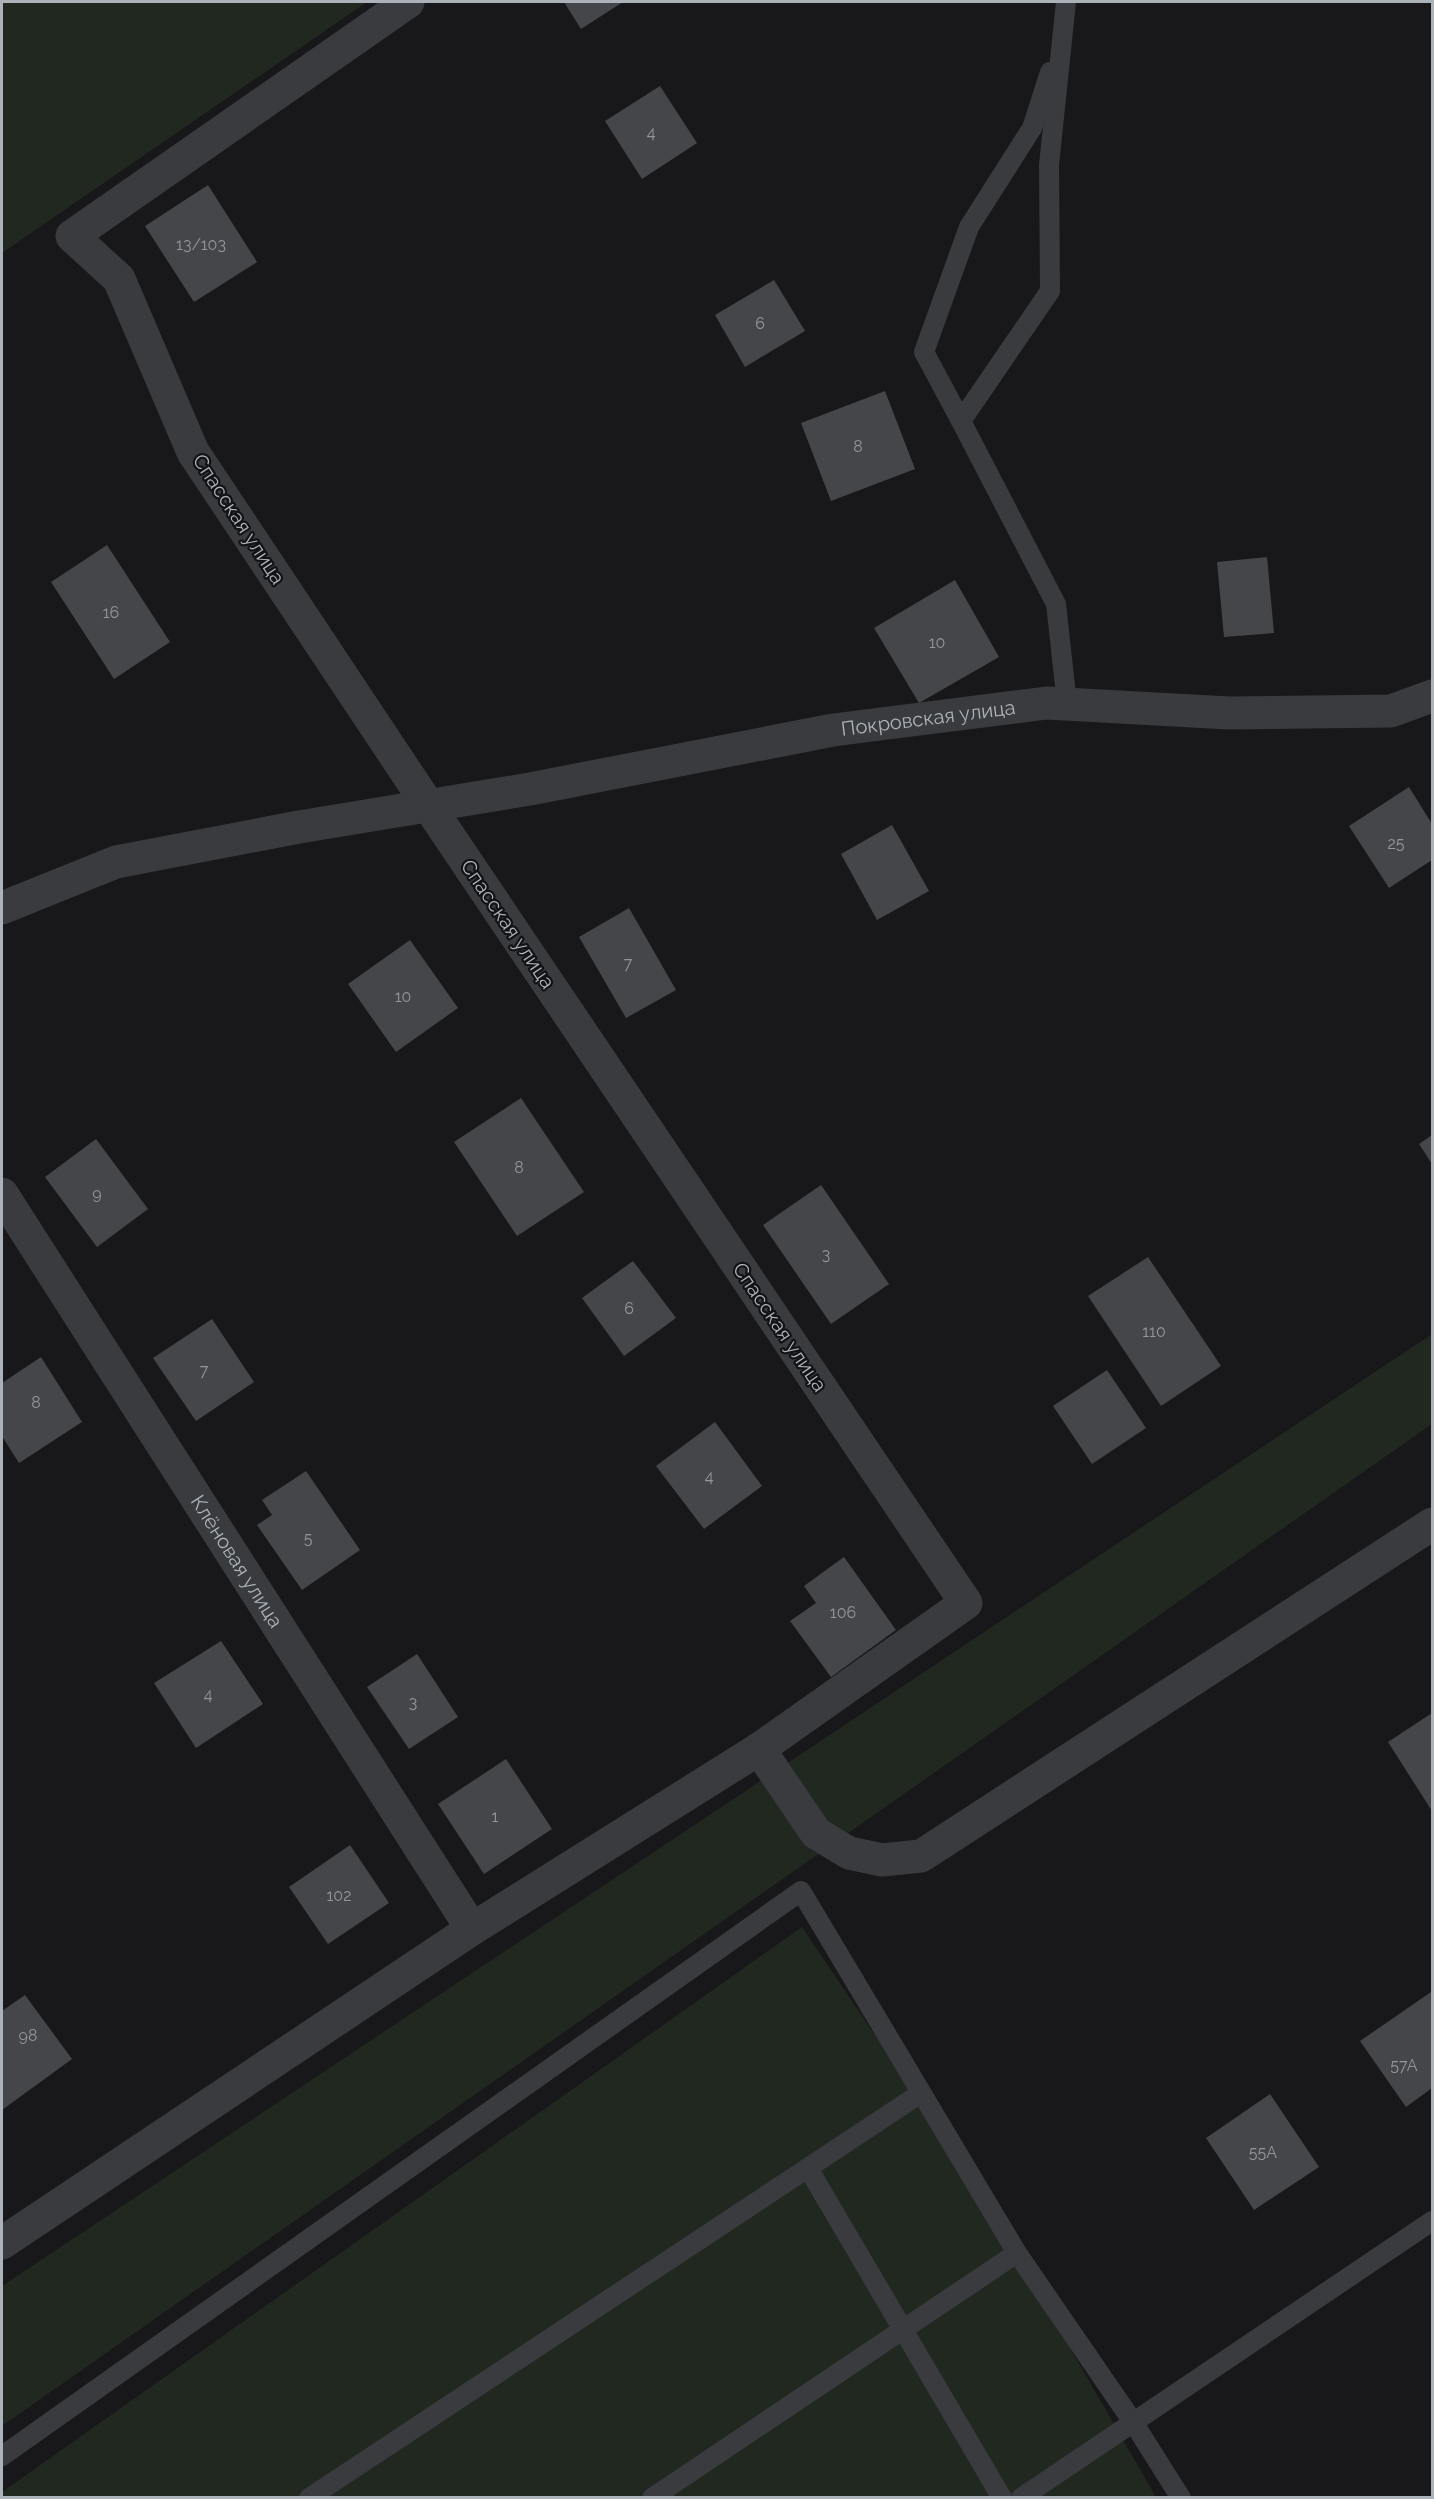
<svg xmlns="http://www.w3.org/2000/svg" width="1434" height="2499" viewBox="0 0 1434 2499" font-family="Raleway,sans-serif">
	<style>
		.green { fill: #202820 }
		.building { fill: #45464a }
		.lines { fill: none; stroke-linecap: round; stroke-linejoin: round }
		.lane { stroke: #393b3f; stroke-width: 20 }
		.street { stroke: #393b3f; stroke-width: 33 }
		.labels { text-anchor: middle; stroke-width: 4.5; stroke-linejoin: round; paint-order: stroke }
		.number-label { font-size: 16px; fill: #92979d }
		.street-label { font-size: 20px; fill: #abb2b9; stroke: #131315 }
	</style>
	<rect width="100%" height="100%" fill="#18181a"/>
	<g class="green">
		<polygon points="2,2 367,2 2,253"/>
		<polygon points="1432,1334 1432,1424 2,2426 2,2286"/>
		<polygon points="802,1927 976,2185 1156,2497 2,2498 2,2492"/>
	</g>
	<g class="building">
		<polygon points="564,2 623,2 581,29"/>
		<polygon points="660,86 697,143 642,179 605,121"/>
		<polygon points="208,185 257,262 194,302 145,226"/>
		<polygon points="774,280 805,331 745,367 715,315"/>
		<polygon points="885,391 915,469 831,501 801,423"/>
		<polygon points="107,545 170,642 114,679 51,582"/>
		<polygon points="1267,557 1274,633 1224,637 1217,562"/>
		<polygon points="955,580 999,657 919,703 874,628"/>
		<polygon points="1409,787 1432,824 1432,860 1389,888 1349,826"/>
		<polygon points="892,825 929,891 877,920 841,854"/>
		<polygon points="629,908 676,990 626,1018 579,937"/>
		<polygon points="410,940 458,1008 396,1052 348,984"/>
		<polygon points="521,1098 584,1192 517,1236 454,1142"/>
		<polygon points="1432,1135 1432,1164 1419,1144"/>
		<polygon points="96,1139 148,1209 97,1247 45,1177"/>
		<polygon points="821,1185 889,1284 831,1324 763,1225"/>
		<polygon points="1148,1257 1221,1366 1161,1406 1088,1296"/>
		<polygon points="633,1261 676,1318 624,1356 582,1298"/>
		<polygon points="212,1319 254,1382 196,1421 153,1358"/>
		<polygon points="41,1357 82,1422 19,1463 2,1436 2,1383"/>
		<polygon points="1107,1370 1146,1428 1092,1464 1053,1406"/>
		<polygon points="715,1422 762,1486 704,1529 656,1466"/>
		<polygon points="306,1471 360,1550 302,1590 257,1525 272,1515 262,1500"/>
		<polygon points="844,1557 896,1630 831,1677 790,1621 816,1603 804,1586"/>
		<polygon points="221,1641 263,1704 196,1748 154,1683"/>
		<polygon points="417,1654 458,1717 409,1749 367,1687"/>
		<polygon points="1432,1713 1432,1811 1388,1742"/>
		<polygon points="506,1759 552,1829 484,1874 438,1804"/>
		<polygon points="350,1845 389,1903 328,1944 289,1887"/>
		<polygon points="1431,1992 1432,2088 1406,2107 1360,2041"/>
		<polygon points="25,1995 72,2059 2,2110 2,2011"/>
		<polygon points="1270,2094 1319,2167 1254,2210 1206,2138"/>
	</g>
	<g class="lines">
		<g class="lane">
			<polyline points="1066,2 1049,165 1050,291 961,421 1056,604 1067,704"/>
			<polyline points="961,421 924,352 969,227 1032,128 1050,72"/>
			<polyline points="808,2168 1002,2498"/>
			<polyline points="2,2456 801,1891 1017,2253 1133,2422 1181,2498"/>
			<polyline points="309,2498 921,2093"/>
			<polyline points="652,2498 1017,2253"/>
			<polyline points="1021,2498 1432,2221"/>
		</g>
		<g class="street">
			<path id="s1" d="M2,908L116,862L299,827L530,789L833,730L1047,703L1229,713L1391,711L1432,696"/>
			<path id="s2" d="M2,1194L472,1929"/>
			<polyline points="759,1749 816,1833 849,1853 882,1860 921,1856 1432,1524"/>
			<polyline points="2,2243 472,1929 759,1749 966,1603 428,805 193,452 119,279 72,236 408,2"/>
		</g>
	</g>
	<g class="labels">
		<g class="number-label">
			<text x="651" y="138">4</text>
			<text x="201" y="250">13/103</text>
			<text x="760" y="329">6</text>
			<text x="858" y="452">8</text>
			<text x="111" y="618">16</text>
			<text x="937" y="648">10</text>
			<text x="1396" y="849">25</text>
			<text x="628" y="969">7</text>
			<text x="403" y="1002">10</text>
			<text x="519" y="1173">8</text>
			<text x="97" y="1199">9</text>
			<text x="826" y="1260">3</text>
			<text x="629" y="1314">6</text>
			<text x="1154" y="1337">110</text>
			<text x="204" y="1376">7</text>
			<text x="36" y="1408">8</text>
			<text x="709" y="1482">4</text>
			<text x="308" y="1544">5</text>
			<text x="843" y="1618">106</text>
			<text x="208" y="1700">4</text>
			<text x="413" y="1708">3</text>
			<text x="495" y="1822">1</text>
			<text x="339" y="1901">102</text>
			<text x="28" y="2041">98</text>
			<text x="1404" y="2071">57А</text>
			<text x="1263" y="2158">55А</text>
		</g>
		<g class="street-label">
			<text transform="translate(239 519) rotate(57)" y="7">Спасская улица</text>
			<text dy="7" stroke="none"><textPath href="#s1" startOffset="948">Покровская улица</textPath></text>
			<text transform="translate(508 924) rotate(56)" y="7">Спасская улица</text>
			<text transform="translate(780 1327) rotate(56)" y="7">Спасская улица</text>
			<text dy="7" stroke="none"><textPath href="#s2" startOffset="436">Клёновая улица</textPath></text>
		</g>
	</g>
	<rect width="1434" height="2499" fill="none" stroke="#abb2b9" stroke-width="6"/>
</svg>
